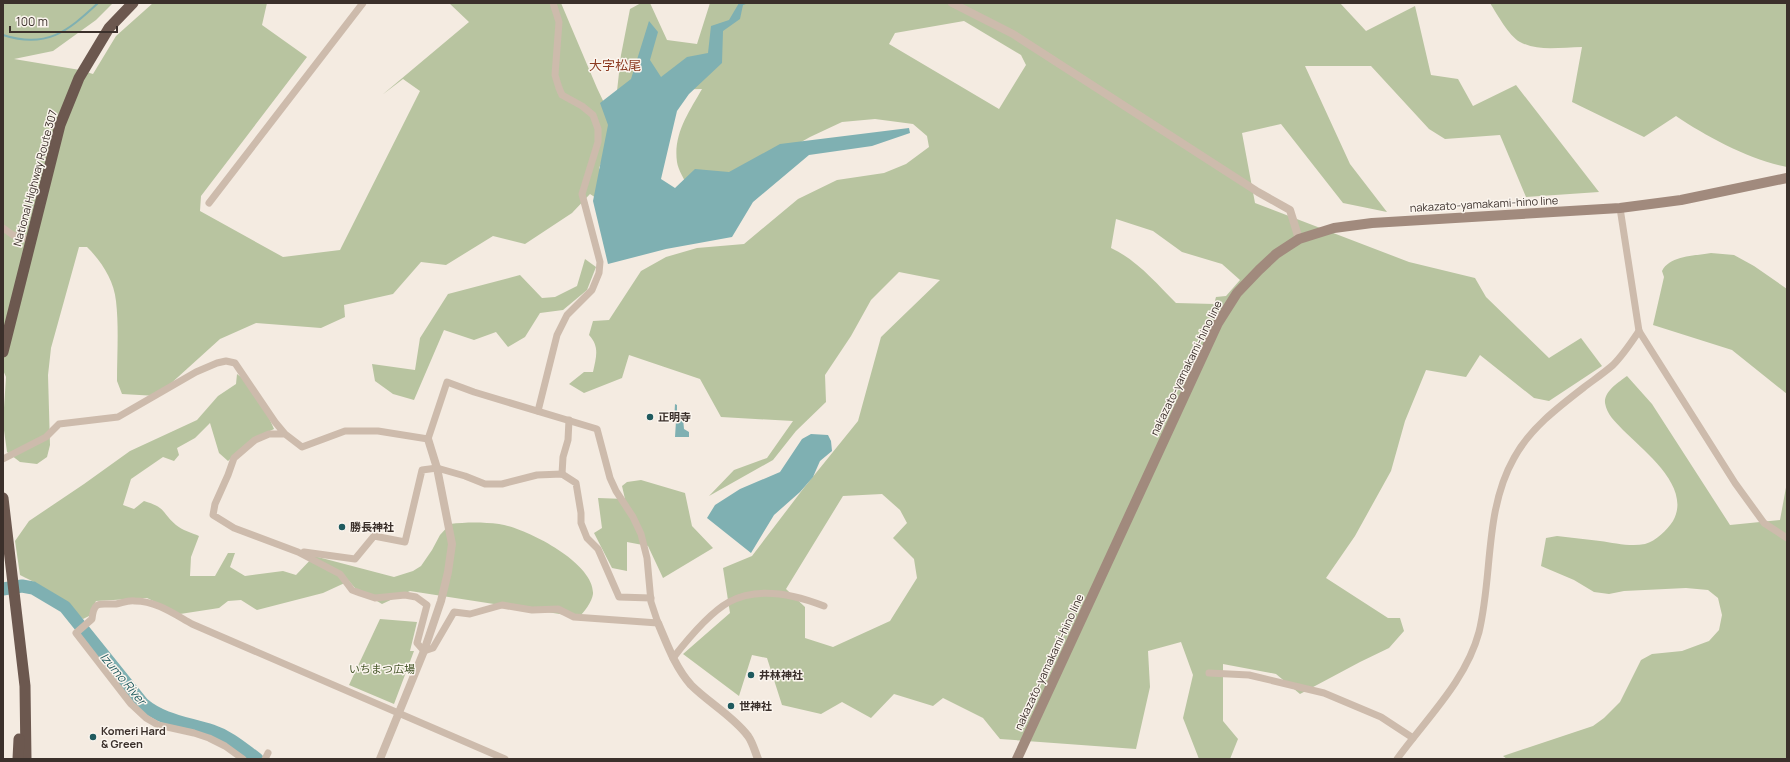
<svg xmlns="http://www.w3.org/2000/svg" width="1790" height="762" viewBox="0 0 1790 762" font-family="Manrope,'Noto Sans JP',sans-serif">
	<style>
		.green { fill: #b8c4a0; fill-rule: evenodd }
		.water { fill: #7fb0b2 }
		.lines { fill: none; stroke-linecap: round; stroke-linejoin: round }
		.stream { stroke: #7fb0b2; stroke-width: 2 }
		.river { stroke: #7fb0b2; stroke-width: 13 }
		.minor { stroke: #cdbbac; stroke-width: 7 }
		.tertiary { stroke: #cdbbac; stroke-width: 8 }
		.secondary { stroke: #a18a7d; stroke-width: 10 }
		.trunk { stroke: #6c584f; stroke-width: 11 }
		.poi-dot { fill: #1f5a5e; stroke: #fbf5ee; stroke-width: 1.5 }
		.labels { text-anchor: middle; stroke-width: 3; stroke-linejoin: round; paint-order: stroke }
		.street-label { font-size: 11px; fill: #3b302b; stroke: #fbf5ee }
		.poi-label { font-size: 11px; font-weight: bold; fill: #3b302b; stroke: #fbf5ee; text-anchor: start }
		.park-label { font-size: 11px; fill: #4a5a2e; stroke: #fbf5ee }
		.water-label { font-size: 12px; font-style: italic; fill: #1f5a5e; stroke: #fbf5ee }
		.quarter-label { font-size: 13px; fill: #8c3b22; stroke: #fbf5ee }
	</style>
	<rect width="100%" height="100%" fill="#f4ebe1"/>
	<g class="green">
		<path d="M3,3H113L96,20L53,51L14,59L80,70L93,74L116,36L153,3H267L262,25L307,57L201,196L200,211L283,257L340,250L420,91L403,79L382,95L469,22L449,3H561L597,88L616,128L599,168L615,192L610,207L590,194L572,213L525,244L493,236L446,265L421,262L393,294L344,305L345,317L321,328L256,323L220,339L157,396L122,394L117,381C117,355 119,327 116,301C114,280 101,261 87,247H79L51,348L48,375L50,445L47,457L37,464L20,462L7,452L3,423L6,377L3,370Z"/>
		<path d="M641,3H650L667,40L697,44L710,3H1340L1366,31L1415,6L1431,75L1458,79L1473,106L1516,85L1599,192L1526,197L1500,135L1445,139L1429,129L1371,66H1305L1350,164L1387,212L1343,203L1281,124L1242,133L1255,203L1409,262L1475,278L1486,297L1549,358L1581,338L1602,366L1549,401L1534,398L1480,355L1466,377L1426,370L1405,421L1391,471L1355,536L1326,578L1388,618H1400L1404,631L1389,648L1360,662L1300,694L1276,674L1223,664V721L1238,739L1230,759H1199L1183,718L1193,675L1181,642L1148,651L1150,687L1136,749L1000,739L983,718L943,698L933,706L894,694L871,718L842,702L821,714L782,705L767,658L752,655L739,696L683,654L730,613L723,568L752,556L803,489L858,421L881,337L940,280L899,272L871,300L851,336L825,375L826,402L796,431L773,460L709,496L734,470L767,458L793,421L721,417L700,379L629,355L622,378L584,393L569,384L584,372H593C596,357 600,347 589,335L593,321L609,320L641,271L666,257L697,248L744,244L798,199L837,180L884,173L906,164L929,147L927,136L913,124L875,119L842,122L810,137L750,171L688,188C685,180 678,170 677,162C673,134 689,112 702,89L617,91L621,55L630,9ZM964,21L1021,55L1026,65L999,109L889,44L895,33ZM1116,219L1153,231L1182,252L1222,264L1240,280L1226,296L1216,297L1214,304L1176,303C1156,283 1137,260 1111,248ZM882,494L900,510L907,523L893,538L914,559L917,578L890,621L833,647L805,638V607L786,589L843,496Z"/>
		<path d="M1490,3H1787V167C1750,160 1707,137 1676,116L1644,137L1572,102L1582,47C1561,47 1539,52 1520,42C1509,36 1497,14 1490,3Z"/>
		<path d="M1711,253L1734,255L1754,266L1787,289V394L1732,350L1653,325L1664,277L1662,271C1670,255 1696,256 1711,253Z"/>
		<polygon points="585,259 596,267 587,290 563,310 540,313 525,337 508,347 496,332 474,340 444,330 414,400 393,394 375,381 372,364 415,370 420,338 448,294 520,275 542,298 555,297 577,286"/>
		<path d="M237,374C254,385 266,410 274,429L255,438L228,461L219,453L210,423L195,438L177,448L179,455L174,461L163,457L131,479L123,505L134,509L144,501C167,508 161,512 176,525C182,530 192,533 199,536L191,557L190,576H215L228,553H235L230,567L245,576L283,571L296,575L314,556L394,577L413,571L421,566L432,550L440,535L450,524C466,522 483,522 499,524C526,528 595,563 593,594C592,602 584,612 579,617L410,591L382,604L355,588L349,581L323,593L257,610L241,600L228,601L219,608L180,614L147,598L96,601L89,616L83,619C61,598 47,588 20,575L15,541L29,521L84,484L130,451L197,420L218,396L236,384Z"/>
		<path d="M1627,376L1652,404L1730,525L1780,520L1787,482V759H1507L1503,756L1593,726L1604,718L1620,702L1641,660L1652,654L1682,651L1709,641L1719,630L1722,615L1718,598L1708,590L1686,588L1624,591L1609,594L1594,592L1574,580L1541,566L1546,538L1557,536C1571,538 1586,539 1600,541C1614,543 1631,547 1645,544C1656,541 1667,530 1673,521C1692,487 1645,452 1623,430C1615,421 1607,415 1605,403C1604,391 1619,382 1627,376Z"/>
		<polygon points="641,480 685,493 692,526 713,548 663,578 648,546 627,542 627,571 612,568 594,533 602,528 598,498 625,499 622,486 627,482"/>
		<polygon points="380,619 417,622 410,651 414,651 394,704 349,685"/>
	</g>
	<g class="water">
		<polygon points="739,3 749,3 743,5 740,19 723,31 722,63 689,94 677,111 661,179 675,188 695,169 729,172 780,144 909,128 910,133 872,146 809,155 753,202 732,237 666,249 608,264 593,201 608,125 600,103 631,79 649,21 658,32 650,60 661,77 687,57 708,53 711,26 729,20"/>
		<polygon points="675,404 677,405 677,413 683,418 684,429 689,432 689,437 675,437 676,421 674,421"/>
		<polygon points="811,434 828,435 831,441 832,451 820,461 813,477 800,492 774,515 751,553 707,518 715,505 740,489 780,472 802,439"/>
	</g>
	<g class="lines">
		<path class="stream" d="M3,35C46,49 67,32 98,3"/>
		<path class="river" d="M3,589L22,586L33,588L65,607L143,704C163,721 188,723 212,731C230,737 242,748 257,759"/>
		<g class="minor">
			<polyline points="209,203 363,3"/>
			<polyline points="1620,208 1639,331 1735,483 1764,523 1787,538"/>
			<polyline points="3,228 13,235 32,240"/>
			<polyline points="538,411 557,335 567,315 592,290 599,273 600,262 582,194 598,142 598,129 593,115 582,106 562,95 559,88 555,75 559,22 553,3"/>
			<polyline points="3,459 46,437 59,424 118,417 196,372 217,363 226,361 235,363 275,422 285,434 302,447 345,431 378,431 428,439 447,382 474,392 597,429 610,478 616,491 633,517 641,534 647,558 651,602 658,623 574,617 558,609 532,610 502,605 470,614 454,612 433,648 424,651 417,643 427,605 416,597 405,595 375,598 360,593 352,590 340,574 298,552 234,528 213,515 215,504 228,475 234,458 255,440 269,434 285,434"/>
			<polyline points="562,474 563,457 568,440 569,420"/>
			<polyline points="304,552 355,559 374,536 405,542 422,470 437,468 465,476 485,484 502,484 537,475 562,474 576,483 581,513 581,523 587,538 598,549 619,597 651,598"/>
			<path d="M673,658C687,640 709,613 729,602C758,586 796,595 824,606"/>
			<polyline points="1209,673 1249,675 1324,693 1381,717 1413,738"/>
			<path d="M243,759L225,746L209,738L194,733L158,725L146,718L131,704L76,633L92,619C94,599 101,605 116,604C122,603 128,600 135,601C156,601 174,614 192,624L505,759"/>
			<polyline points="265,759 268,753"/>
			<path d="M1397,759C1426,719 1466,681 1479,632C1493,575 1484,511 1514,458C1530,428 1561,405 1587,385C1595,379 1605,372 1613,365C1623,355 1631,343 1639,331"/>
		</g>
		<g class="tertiary">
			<polyline points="952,3 1013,34 1258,192 1290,210 1299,239"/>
			<path d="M658,623C667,644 675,667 691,685C709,703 733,716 748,736C753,743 755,752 758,759"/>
			<polyline points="380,759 424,651 441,601 448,572 452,544 437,468 428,439"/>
		</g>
		<polyline class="secondary" points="1017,759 1218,323 1237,293 1259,270 1276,254 1299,239 1334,228 1372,223 1620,208 1681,200 1787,178"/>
		<g class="trunk">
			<polyline points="3,352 60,125 79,78 109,28 133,3"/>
			<polyline points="3,498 25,686 26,759"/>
			<polyline points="18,759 19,739"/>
		</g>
	</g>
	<g class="poi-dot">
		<circle cx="650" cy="417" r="4"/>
		<circle cx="342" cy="527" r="4"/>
		<circle cx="751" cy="675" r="4"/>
		<circle cx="731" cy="706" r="4"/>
		<circle cx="93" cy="737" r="4"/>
	</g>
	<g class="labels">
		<g class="street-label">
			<text transform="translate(35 178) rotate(-75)" y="4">National Highway Route 307</text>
			<text transform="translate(1484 204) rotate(-3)" y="4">nakazato-yamakami-hino line</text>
			<text transform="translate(1186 368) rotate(-64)" y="4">nakazato-yamakami-hino line</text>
			<text transform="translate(1049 662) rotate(-65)" y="4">nakazato-yamakami-hino line</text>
		</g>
		<g class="poi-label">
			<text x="658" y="421">正明寺</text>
			<text x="350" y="531">勝長神社</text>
			<text x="759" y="679">井林神社</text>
			<text x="739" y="710">世神社</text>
			<text x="101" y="735">Komeri Hard<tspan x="101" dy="13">&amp; Green</tspan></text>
		</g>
		<g class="park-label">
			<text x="382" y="673">いちまつ広場</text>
		</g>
		<g class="water-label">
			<text transform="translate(123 679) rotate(50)" y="4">Izumo River</text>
		</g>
		<g class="quarter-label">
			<text x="615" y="70">大字松尾</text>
		</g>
	</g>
	<rect width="1790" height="762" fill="none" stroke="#3b302b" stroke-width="8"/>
	<path d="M10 26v6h107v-6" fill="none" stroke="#3b302b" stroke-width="2"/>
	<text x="16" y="26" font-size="12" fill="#3b302b" stroke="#fbf5ee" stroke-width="3" paint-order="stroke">100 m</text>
</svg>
